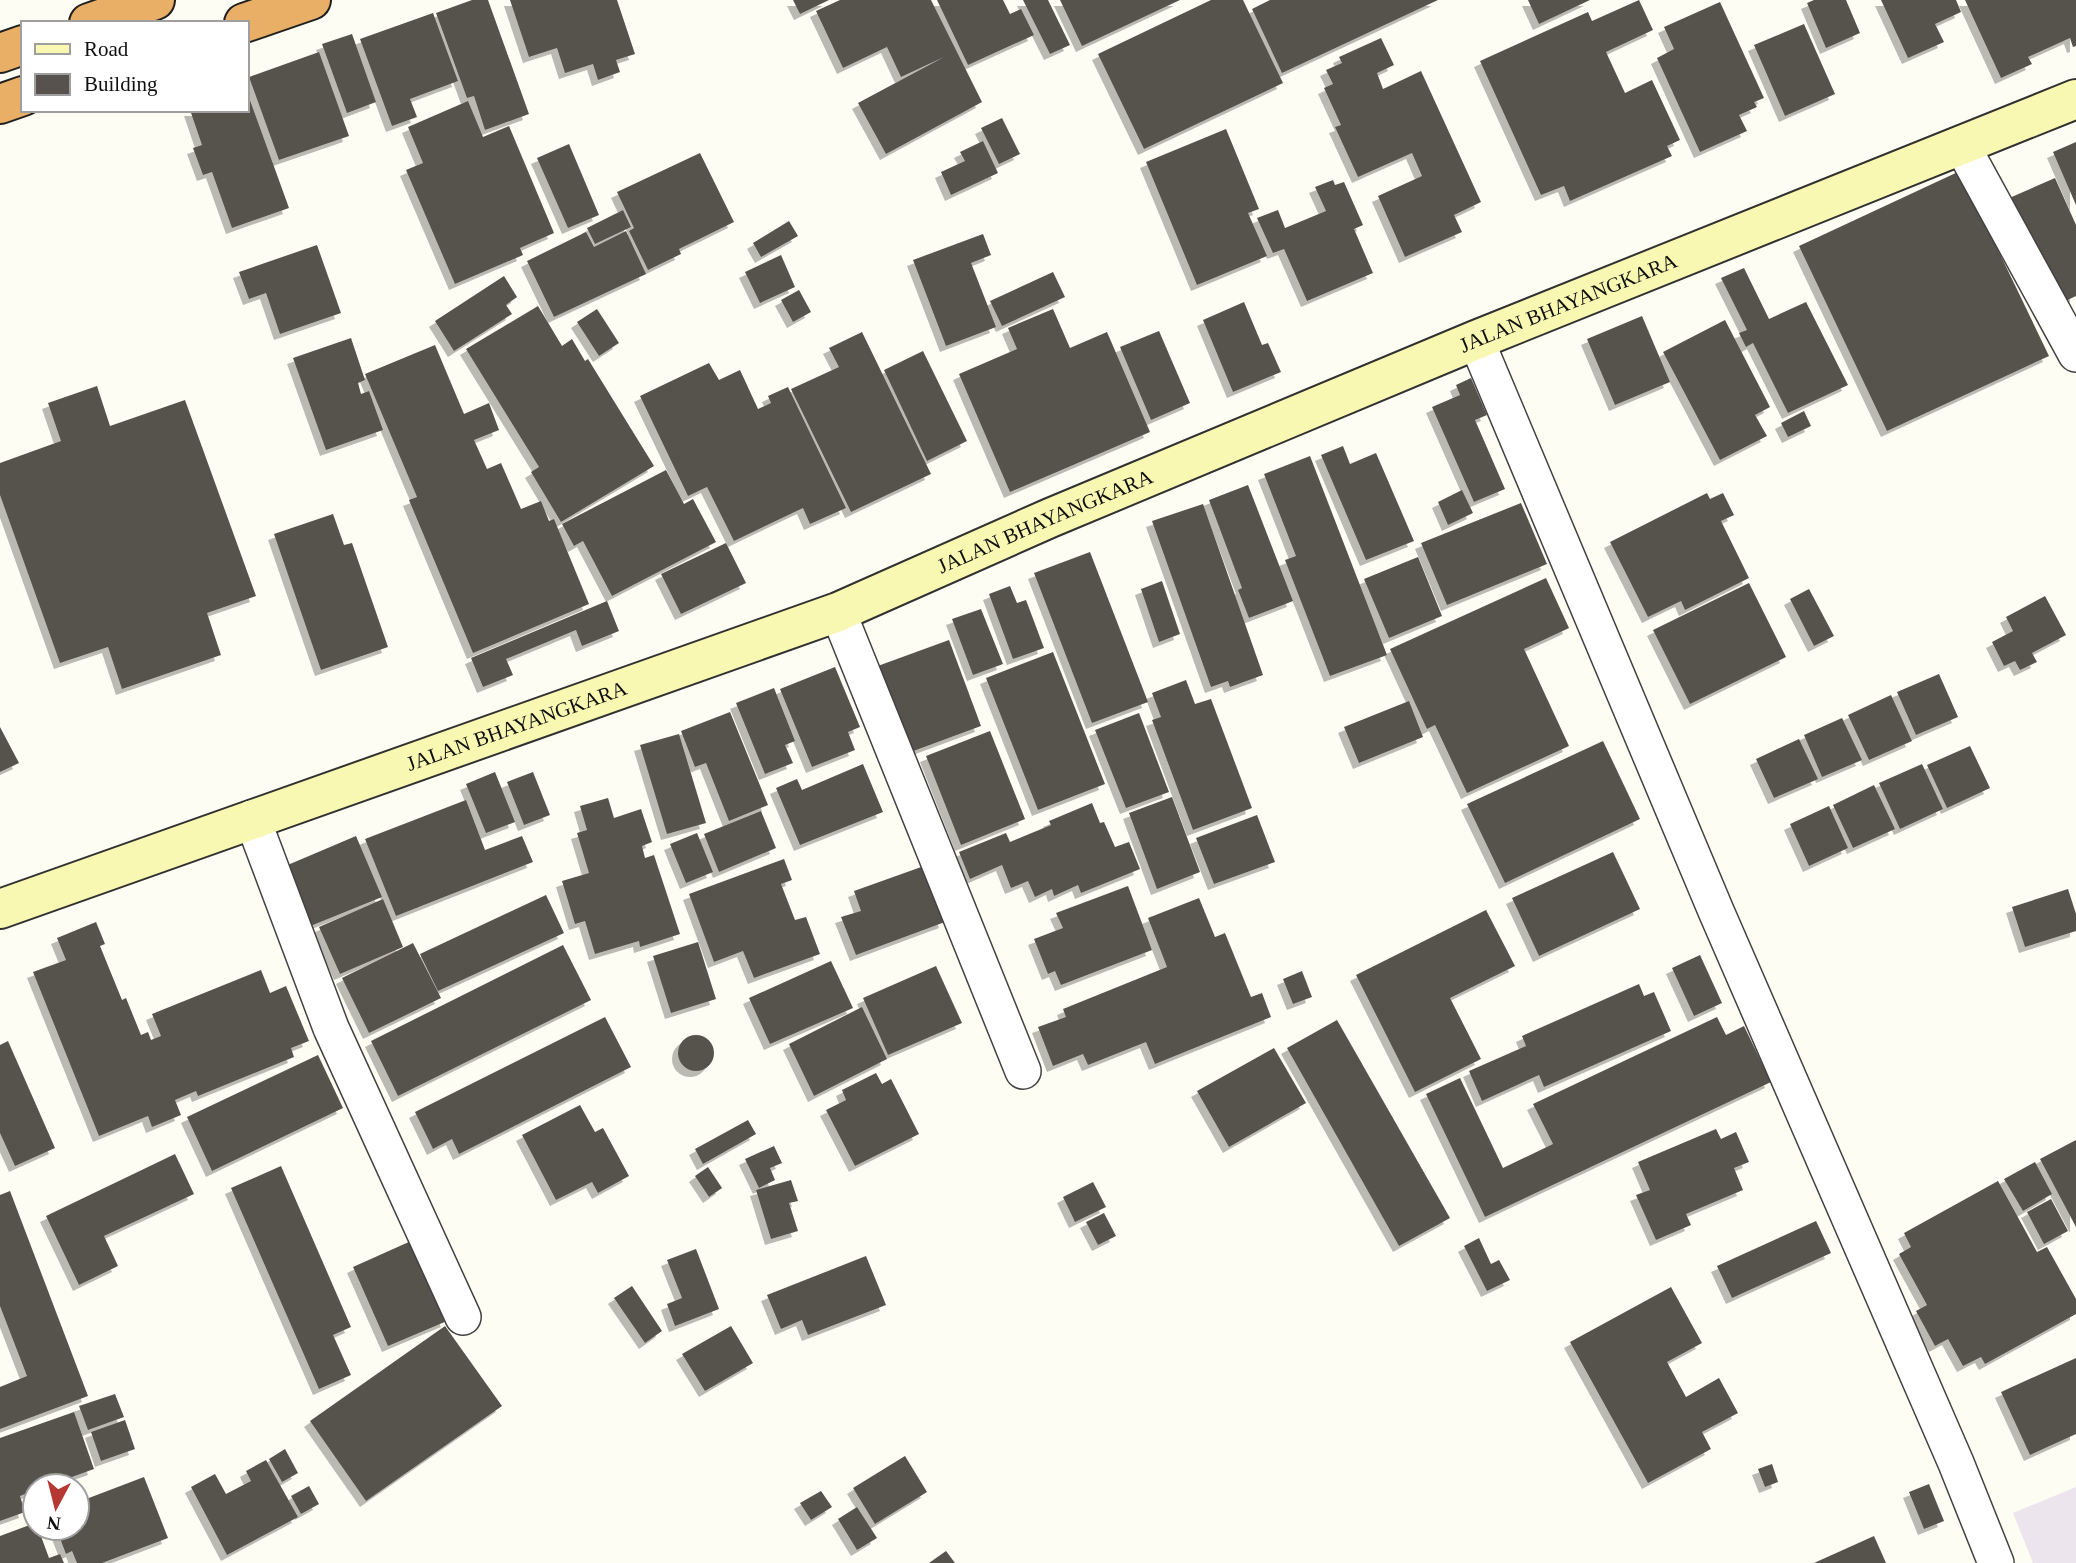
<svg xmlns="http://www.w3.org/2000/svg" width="2076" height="1563" viewBox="0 0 2076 1563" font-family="Georgia,serif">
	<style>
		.industrial { fill: #ede5ed }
		.building { fill: #57524d; filter: url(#shadow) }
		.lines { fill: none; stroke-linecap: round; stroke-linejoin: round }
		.street-casing { stroke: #424242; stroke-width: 38 }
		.secondary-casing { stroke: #313131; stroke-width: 42 }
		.highway-casing { stroke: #202020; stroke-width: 42 }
		.street { stroke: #fff; stroke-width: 35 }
		.secondary { stroke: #f9f8b3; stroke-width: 38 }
		.highway { stroke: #e9af66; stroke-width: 38 }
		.labels { text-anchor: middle; stroke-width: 7; stroke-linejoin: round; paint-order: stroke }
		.street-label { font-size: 21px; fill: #0f0f0f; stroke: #fff }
	</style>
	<defs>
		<filter id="shadow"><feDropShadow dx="-6" dy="6" stdDeviation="0" flood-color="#0004"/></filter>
	</defs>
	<rect width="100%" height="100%" fill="#fefdf3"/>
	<polygon class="industrial" points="2076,1487 2076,1563 2033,1563 2013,1513"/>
	<g class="building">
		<polygon points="472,0 488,0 529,114 485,130 474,96 467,98 436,13"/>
		<polygon points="510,0 617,0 635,54 616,60 620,72 598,80 593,64 565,73 557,48 529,57"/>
		<polygon points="793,0 829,0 800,14"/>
		<polygon points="840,0 931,0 982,102 886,154 858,103 944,57 901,77 887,47 843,68 816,11"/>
		<polygon points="937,0 1003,0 1010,14 1021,9 1034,35 968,65"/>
		<polygon points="1023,0 1048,0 1070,45 1050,54"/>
		<polygon points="1060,0 1180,0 1082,46"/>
		<polygon points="1211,0 1243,0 1283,83 1144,149 1098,54"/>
		<polygon points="1270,0 1438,0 1282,73 1252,9"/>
		<polygon points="1528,0 1590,0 1539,24"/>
		<polygon points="1639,0 1653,30 1606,52 1625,93 1652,80 1680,140 1667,146 1672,156 1570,201 1564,186 1541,195 1480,61 1588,12 1592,21"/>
		<polygon points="1814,0 1846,0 1860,33 1826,48 1807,3"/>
		<polygon points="1881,0 1956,0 1961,12 1935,24 1944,42 1908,58"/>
		<polygon points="1965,0 2076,0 2076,46 2073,47 2070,38 2028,57 2032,64 2001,78"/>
		<polygon points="1720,2 1764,98 1754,102 1757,107 1739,115 1747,131 1700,152 1657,58 1674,49 1664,27"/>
		<polygon points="433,13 458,81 410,99 417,117 392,126 360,39"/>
		<polygon points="1804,24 1835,94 1785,116 1754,45"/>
		<polygon points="352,34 376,102 347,113 322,44"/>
		<polygon points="1381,38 1394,65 1377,73 1383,89 1421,71 1481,202 1454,215 1462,232 1405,257 1378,196 1422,176 1412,153 1358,177 1335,127 1341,125 1324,88 1333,84 1326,70 1342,63 1339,57"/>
		<polygon points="319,52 349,136 279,160 249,77"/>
		<polygon points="247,92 289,208 232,228 212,172 203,175 193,148 202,145 190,110 247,110"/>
		<polygon points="468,101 483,137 509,126 554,233 520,248 523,255 455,284 406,170 423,163 408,127"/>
		<polygon points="1002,118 1020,154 999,164 981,128"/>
		<polygon points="1226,129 1259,209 1248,213 1267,256 1197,285 1146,162"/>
		<polygon points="983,141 998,173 951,195 941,172 965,161 960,152"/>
		<polygon points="2076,142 2076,205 2053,152"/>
		<polygon points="569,144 599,215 568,228 537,158"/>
		<polygon points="700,153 734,222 679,249 681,254 648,270 629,231 634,228 617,192"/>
		<polygon points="1960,171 2049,356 1887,431 1799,246"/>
		<polygon points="2055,178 2076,225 2076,296 2055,306 2007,199"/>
		<polygon points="1333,180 1335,185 1344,182 1363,225 1354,229 1373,273 1307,301 1284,249 1273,253 1257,218 1278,210 1285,228 1326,211 1315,187"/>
		<polygon points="623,210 631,227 595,244 587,228"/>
		<polygon points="789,221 798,236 761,257 753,243"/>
		<polygon points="626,231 646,274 554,317 527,261 586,232 594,247"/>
		<polygon points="983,234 991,255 971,263 996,327 946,346 913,260"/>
		<polygon points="317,245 341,313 280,334 266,293 249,299 239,272"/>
		<polygon points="781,255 795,287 760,303 745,272"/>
		<polygon points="1744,268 1769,319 1806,302 1848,385 1788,413 1753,343 1746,347 1739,333 1747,330 1721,278"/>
		<polygon points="1053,272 1065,297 1002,326 990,301"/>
		<polygon points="504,276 517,297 506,305 512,314 454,351 435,321"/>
		<polygon points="799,290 811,312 793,322 781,300"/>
		<polygon points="1244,302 1262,345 1268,343 1281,372 1233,392 1203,320"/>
		<polygon points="538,306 562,346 572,339 585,361 588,359 654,466 561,522 531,472 539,467 466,349"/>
		<polygon points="597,309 619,343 599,356 577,322"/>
		<polygon points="1053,309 1070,348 1107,332 1150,432 1010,492 959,374 1017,349 1008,328"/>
		<polygon points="1642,316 1670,382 1615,405 1587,339"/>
		<polygon points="1725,320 1770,407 1755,415 1767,436 1720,460 1663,352"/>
		<polygon points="1159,331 1190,403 1151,420 1120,347"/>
		<polygon points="862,332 931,474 851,512 791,389 839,367 829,348"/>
		<polygon points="351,338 365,380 358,383 361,394 369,391 383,430 326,450 293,358"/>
		<polygon points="435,345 464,414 489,403 499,430 474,440 487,469 501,463 521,509 541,501 549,521 554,519 589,604 473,653 409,500 417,497 365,374"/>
		<polygon points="923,351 967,441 927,461 884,370"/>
		<polygon points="709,363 719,380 740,370 758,409 771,403 768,396 788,387 846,508 810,524 803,508 734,541 707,487 688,496 640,396"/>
		<polygon points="1471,378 1487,415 1475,420 1505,489 1474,502 1432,407 1460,395 1456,385"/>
		<polygon points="97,386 110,426 185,400 256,596 207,613 221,655 122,689 108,647 60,663 0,495 0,463 61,441 48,403"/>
		<polygon points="1804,411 1811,426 1788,437 1781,423"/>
		<polygon points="1343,446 1350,464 1376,453 1414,541 1366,560 1321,455"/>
		<polygon points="1310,456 1387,655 1330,676 1285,560 1296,556 1264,474"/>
		<polygon points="666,470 684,504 693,499 716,542 612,596 583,541 574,546 562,524"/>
		<polygon points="1248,485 1293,601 1249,618 1238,590 1242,588 1209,500"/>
		<polygon points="1462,490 1473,513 1448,525 1438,502"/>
		<polygon points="1707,493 1710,499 1723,493 1734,515 1721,521 1749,578 1685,610 1681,601 1648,617 1610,542"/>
		<polygon points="1521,503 1547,564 1447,605 1421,543"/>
		<polygon points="1203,504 1263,675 1230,687 1228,681 1211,687 1152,521"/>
		<polygon points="333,514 344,545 352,543 388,647 321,670 274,534"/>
		<polygon points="726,543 746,583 681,614 661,574"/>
		<polygon points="1090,552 1148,702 1092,723 1034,573"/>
		<polygon points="1418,557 1442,616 1389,638 1364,579"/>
		<polygon points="1546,578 1569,628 1524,649 1569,746 1467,793 1435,725 1427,729 1390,649"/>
		<polygon points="1162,581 1180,634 1159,642 1141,589"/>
		<polygon points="1749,583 1786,657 1690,704 1653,630"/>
		<polygon points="1010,586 1017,603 1026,600 1044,648 1013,659 989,594"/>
		<polygon points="1809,589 1834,636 1814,646 1790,599"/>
		<polygon points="2045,596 2066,635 2032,653 2037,662 2020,670 2015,661 2004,666 1992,642 2013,631 2006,617"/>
		<polygon points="607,601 619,631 582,646 576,630 506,659 513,675 483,687 471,658"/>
		<polygon points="981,609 1003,664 973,675 952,619"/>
		<polygon points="949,640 981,726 908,753 875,667"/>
		<polygon points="1053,652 1105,784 1038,810 986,678"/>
		<polygon points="835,667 860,727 848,732 855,750 812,767 780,689"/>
		<polygon points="1939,674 1958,717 1916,735 1897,692"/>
		<polygon points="1186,680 1195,704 1211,699 1252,808 1193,830 1152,720 1161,717 1152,693"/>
		<polygon points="774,688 795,741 785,745 793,763 765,774 736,703"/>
		<polygon points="1891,695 1912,741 1869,760 1848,715"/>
		<polygon points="1409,701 1423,737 1359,763 1344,727"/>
		<polygon points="730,712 768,805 729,821 706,763 695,767 681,731"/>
		<polygon points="1139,713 1169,792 1126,808 1095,730"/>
		<polygon points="1842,718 1862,760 1822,777 1804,735"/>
		<polygon points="0,727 19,763 0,772"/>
		<polygon points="990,731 1025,819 961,845 926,756"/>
		<polygon points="679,734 706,823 667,834 640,745"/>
		<polygon points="1799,739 1818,779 1774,798 1756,759"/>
		<polygon points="1603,741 1640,819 1505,883 1467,804"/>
		<polygon points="1970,746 1990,788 1947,808 1927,765"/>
		<polygon points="863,764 883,812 800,845 776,788 797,779 802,790"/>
		<polygon points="1922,764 1943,809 1900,829 1879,783"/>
		<polygon points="495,772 515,822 486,833 466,784"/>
		<polygon points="533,772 550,815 524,825 507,782"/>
		<polygon points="1874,785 1895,829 1853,848 1833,805"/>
		<polygon points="1172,797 1200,872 1157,889 1129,813"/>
		<polygon points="608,798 614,818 641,809 652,842 642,846 645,858 654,855 680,934 640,947 639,941 595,954 585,921 575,924 562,881 589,873 577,833 587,830 580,806"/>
		<polygon points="466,800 485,850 522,836 533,862 396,916 365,839"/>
		<polygon points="1092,803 1100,823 1104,822 1115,847 1129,842 1140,869 1081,893 1078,885 1054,896 1052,889 1035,897 1028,881 1011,888 1002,865 970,879 959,852 1006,833 1010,842 1051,825 1049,821"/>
		<polygon points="1829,806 1848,848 1809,866 1790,824"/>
		<polygon points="761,811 776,848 719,872 704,834"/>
		<polygon points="1257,815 1275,862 1214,884 1196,838"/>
		<polygon points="697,833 713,872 686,883 670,844"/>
		<polygon points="356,836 382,897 308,927 283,867"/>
		<polygon points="1613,852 1640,909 1539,956 1512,898"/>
		<polygon points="784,859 792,880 781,884 795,920 806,917 820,954 754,978 743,951 714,962 689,894"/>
		<polygon points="924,866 945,922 856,955 841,917 861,911 854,891"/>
		<polygon points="1128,886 1152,950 1061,985 1055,971 1048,974 1034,939 1063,928 1056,913"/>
		<polygon points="2068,889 2076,914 2076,931 2025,947 2012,907"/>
		<polygon points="546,895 564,933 438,991 420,954"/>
		<polygon points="1199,898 1215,937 1225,933 1251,997 1262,993 1271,1017 1155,1064 1146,1042 1088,1065 1083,1054 1053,1066 1038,1027 1066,1017 1063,1009 1167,967 1148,918"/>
		<polygon points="383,899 403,947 340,974 319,927"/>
		<polygon points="1486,910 1515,966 1450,998 1481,1059 1415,1092 1356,975"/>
		<polygon points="96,922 105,944 100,946 122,1000 126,998 141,1035 148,1032 151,1040 161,1036 152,1014 261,970 270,993 286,986 309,1041 291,1048 294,1057 198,1096 196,1091 175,1100 181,1115 152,1127 148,1116 99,1136 33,972 66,960 57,938"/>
		<polygon points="698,942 716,999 671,1013 653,956"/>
		<polygon points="413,943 441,998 369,1033 342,978"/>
		<polygon points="563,945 591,1000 398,1096 371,1041"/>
		<polygon points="1700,955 1722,1003 1694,1016 1672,968"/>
		<polygon points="831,961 853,1008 770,1044 749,998"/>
		<polygon points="936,966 962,1023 888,1055 863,998"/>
		<polygon points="1302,971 1312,997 1293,1004 1283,979"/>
		<polygon points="1639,984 1644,996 1654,992 1671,1031 1544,1087 1539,1075 1482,1101 1469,1071 1526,1046 1522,1036"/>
		<polygon points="862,1007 887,1059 814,1096 789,1044"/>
		<polygon points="605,1017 631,1067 459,1154 452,1139 433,1149 415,1112"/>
		<polygon points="1717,1017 1726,1035 1744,1026 1771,1082 1485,1217 1426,1094 1460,1078 1503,1168 1553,1144 1533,1104"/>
		<polygon points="1337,1020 1450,1218 1399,1246 1287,1048"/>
		<circle cx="696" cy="1053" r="18"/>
		<polygon points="8,1041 55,1148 15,1166 0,1133 0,1045"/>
		<polygon points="1274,1048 1306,1103 1229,1147 1197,1091"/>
		<polygon points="318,1055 343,1108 212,1171 187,1117"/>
		<polygon points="876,1073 882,1084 891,1079 919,1134 855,1166 826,1110 846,1100 842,1090"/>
		<polygon points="580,1105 595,1132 603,1128 629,1176 598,1193 592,1182 556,1200 522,1135"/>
		<polygon points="748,1120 756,1134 703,1164 695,1149"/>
		<polygon points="1716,1129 1721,1139 1736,1132 1749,1162 1734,1168 1743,1190 1686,1214 1691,1225 1656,1240 1636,1195 1650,1190 1638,1162"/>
		<polygon points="2076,1140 2076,1227 2040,1159"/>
		<polygon points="774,1146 782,1163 770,1168 775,1180 759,1188 745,1159"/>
		<polygon points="175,1154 194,1194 104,1236 118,1266 79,1285 46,1216"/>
		<polygon points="2035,1162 2052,1194 2023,1211 2004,1179"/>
		<polygon points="281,1166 351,1327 333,1335 351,1375 319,1389 231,1188"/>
		<polygon points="708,1167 722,1188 709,1197 695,1176"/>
		<polygon points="791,1180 798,1201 789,1203 798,1231 771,1239 756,1190"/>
		<polygon points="1998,1181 2037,1252 2047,1247 2076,1299 2076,1314 1985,1364 1981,1357 1963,1366 1948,1339 1935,1346 1916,1311 1927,1305 1899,1254 1911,1247 1904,1233"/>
		<polygon points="1093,1182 1106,1207 1075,1222 1063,1197"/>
		<polygon points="10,1191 88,1396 0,1429 0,1387 27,1376 0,1306 0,1195"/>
		<polygon points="2051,1199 2068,1231 2044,1244 2027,1212"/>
		<polygon points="1104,1213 1116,1236 1098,1245 1086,1222"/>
		<polygon points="1816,1221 1831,1253 1732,1298 1717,1266"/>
		<polygon points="1479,1238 1491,1264 1499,1260 1510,1280 1487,1291 1464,1246"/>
		<polygon points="411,1241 447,1321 388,1346 353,1267"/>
		<polygon points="696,1249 719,1309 675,1326 667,1304 682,1298 667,1260"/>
		<polygon points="866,1256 886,1305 808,1335 802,1320 781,1329 767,1295"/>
		<polygon points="632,1286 662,1331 645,1343 614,1298"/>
		<polygon points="1671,1287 1702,1343 1667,1362 1686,1397 1719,1378 1738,1413 1702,1432 1711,1449 1648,1483 1570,1342"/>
		<polygon points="445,1326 502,1406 366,1501 310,1421"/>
		<polygon points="731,1326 753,1363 705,1391 682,1354"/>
		<polygon points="2076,1358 2076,1434 2030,1455 2001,1392"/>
		<polygon points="115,1394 124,1417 88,1430 79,1406"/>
		<polygon points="74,1412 94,1469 47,1486 35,1486 35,1490 20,1496 25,1512 0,1521 0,1438"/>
		<polygon points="125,1420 135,1449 101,1461 91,1432"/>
		<polygon points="285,1449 298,1473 282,1482 269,1459"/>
		<polygon points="905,1456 927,1492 875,1524 853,1488"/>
		<polygon points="266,1460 298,1517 227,1555 191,1487 215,1474 226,1494 251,1481 246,1471"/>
		<polygon points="1772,1464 1778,1482 1765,1487 1758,1469"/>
		<polygon points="144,1477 168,1538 102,1563 77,1563 72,1551 66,1554 56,1528 77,1528 77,1509 82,1507 81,1501"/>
		<polygon points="1929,1484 1944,1521 1924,1529 1909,1492"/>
		<polygon points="309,1486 319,1504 301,1514 291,1496"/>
		<polygon points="821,1491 832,1507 811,1520 800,1503"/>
		<polygon points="857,1507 877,1538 857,1550 838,1519"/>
		<polygon points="35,1523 35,1528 38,1528 49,1558 60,1554 64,1563 0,1563 0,1536"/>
		<polygon points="1874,1536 1886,1563 1814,1563"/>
		<polygon points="946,1551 955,1563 929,1563"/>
	</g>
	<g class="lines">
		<defs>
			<g id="street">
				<polyline points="1961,144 2076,354"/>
				<polyline points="1476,340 1716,911 1956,1463 1996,1563"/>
				<polyline points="838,612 1023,1071"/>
				<polyline points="252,818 331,1028 463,1317"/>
			</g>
			<g id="secondary">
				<path id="s1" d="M0,909L838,612L1050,518L1476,340L2076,99"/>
			</g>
			<g id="highway">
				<polyline points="89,23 155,0"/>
				<polyline points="244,23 311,0"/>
				<polyline points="0,53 23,45"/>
				<polyline points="0,104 23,96"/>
			</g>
		</defs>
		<use href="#street" class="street-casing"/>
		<use href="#secondary" class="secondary-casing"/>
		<use href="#highway" class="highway-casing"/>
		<use href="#street" class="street"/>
		<use href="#secondary" class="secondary"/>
		<use href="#highway" class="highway"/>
	</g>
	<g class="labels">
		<g class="street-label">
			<text dy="7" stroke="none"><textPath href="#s1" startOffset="1682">JALAN BHAYANGKARA</textPath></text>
			<text dy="7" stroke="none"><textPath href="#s1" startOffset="1115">JALAN BHAYANGKARA</textPath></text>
			<text dy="7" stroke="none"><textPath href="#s1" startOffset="548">JALAN BHAYANGKARA</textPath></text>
		</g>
	</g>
	<rect x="21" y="21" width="228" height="91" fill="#ffffff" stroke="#9f9f9f" stroke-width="2"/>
	<rect x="35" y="44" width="35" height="10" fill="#f9f8b3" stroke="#9f9f9f" stroke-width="2"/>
	<text x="84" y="56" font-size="21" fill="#0f0f0f">Road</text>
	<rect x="35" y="74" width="35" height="21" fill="#57524d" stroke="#9f9f9f" stroke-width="2"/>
	<text x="84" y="91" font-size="21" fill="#0f0f0f">Building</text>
	<g transform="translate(56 1507) rotate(187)"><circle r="33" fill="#ffffff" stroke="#9f9f9f" stroke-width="2"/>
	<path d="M0-5L12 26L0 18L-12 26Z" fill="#b53832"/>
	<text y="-10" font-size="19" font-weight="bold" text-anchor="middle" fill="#0f0f0f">N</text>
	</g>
</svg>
